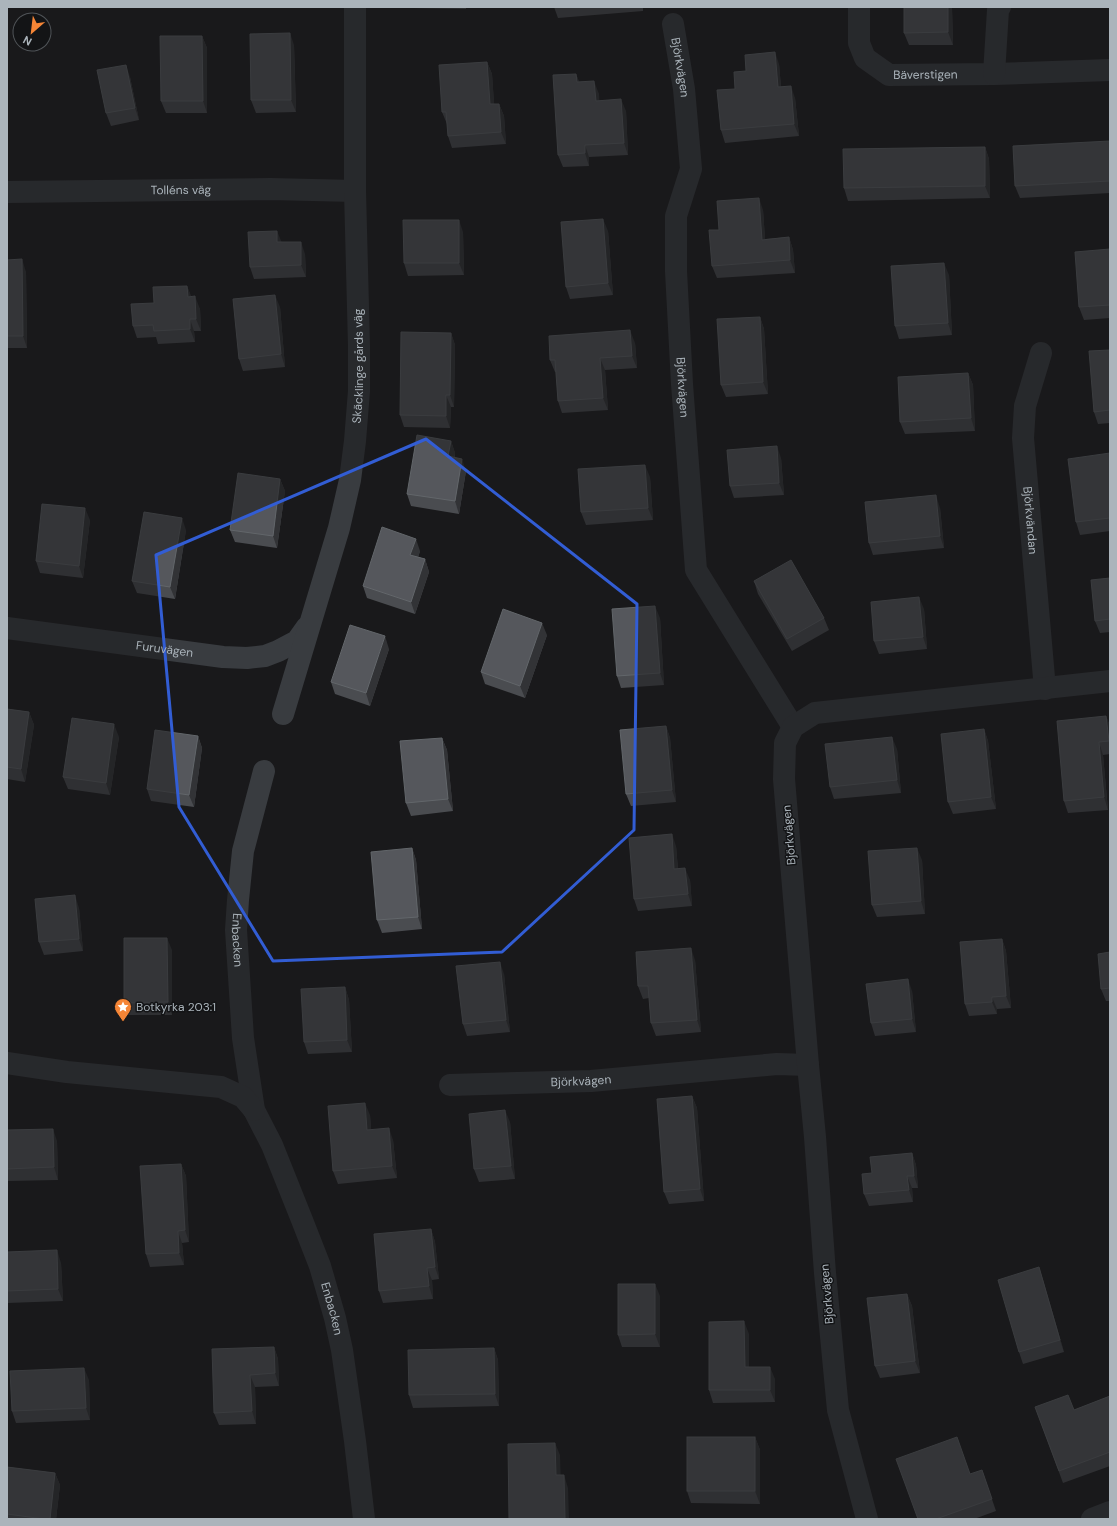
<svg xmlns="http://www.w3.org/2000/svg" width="1117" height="1526" viewBox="0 0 1117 1526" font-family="'DM Sans',sans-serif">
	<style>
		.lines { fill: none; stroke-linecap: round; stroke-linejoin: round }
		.minor { stroke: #393c40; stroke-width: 22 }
		.wall { fill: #4a4c50 }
		.shaded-wall { fill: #323336 }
		.building { fill: #55575c; stroke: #62666a }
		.marked { fill: none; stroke: #325dd4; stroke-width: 3; stroke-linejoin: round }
		.labels { text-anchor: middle; stroke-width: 3; stroke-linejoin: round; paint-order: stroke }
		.street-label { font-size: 12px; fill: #abb4bb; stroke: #131416 }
		.poi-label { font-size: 12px; fill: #abb4bb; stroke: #131416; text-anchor: start }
	</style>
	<rect width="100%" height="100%" fill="#19191b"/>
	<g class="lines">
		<g class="minor">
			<path id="s1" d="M859,7V43L865,58L889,75L994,74L1110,70"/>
			<path id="s2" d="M673,24L684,89L691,169L676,216V271L682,384L696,570L793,727"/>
			<polyline points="994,74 998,10 1000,7"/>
			<path id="s3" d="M7,192L270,189L355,191"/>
			<path id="s4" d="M1041,353L1025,406L1023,438L1045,689"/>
			<path id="s5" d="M7,628L223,657L247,658L265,656L278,651L297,641L307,627"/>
			<path id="s6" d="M283,714L339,528L350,480L355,441L359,391V346L355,191V7"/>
			<path id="s7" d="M264,771L243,851L238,900L236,930L243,1038L254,1110L272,1145L302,1220L320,1266L335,1318L342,1350L355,1441L364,1519"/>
			<polyline points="7,1063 67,1072 221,1087 243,1097 254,1110"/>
			<path id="s8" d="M450,1085L591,1081L777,1064L808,1065"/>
			<polyline points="867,1519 838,1410 825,1273 815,1137 808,1065 784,779 785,743 793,727 815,713 1110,681"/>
			<polyline points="1092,1519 1110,1512"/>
		</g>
	</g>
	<g class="wall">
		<polygon points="411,7 466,7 466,9 412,8"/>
		<polygon points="554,7 643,7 643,11 558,18"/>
		<polygon points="904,7 952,7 952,8 953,45 909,45 904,33"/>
		<polygon points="202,36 207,48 207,113 166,113 161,101"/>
		<polygon points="294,45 296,112 256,113 251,100"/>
		<polygon points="487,62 492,74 494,104 499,104 504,116 506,144 452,148 448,136 447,124 442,112"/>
		<polygon points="779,64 781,87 795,98 799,136 725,143 721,130 735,89 746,71"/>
		<polygon points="576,74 579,82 599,94 599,101 626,111 628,155 589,157 589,166 563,167 558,155"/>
		<polygon points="130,77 139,120 111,126 106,113"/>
		<polygon points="1110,141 1110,193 1020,198 1015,186"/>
		<polygon points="985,147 989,159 990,198 848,201 844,188"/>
		<polygon points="763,210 765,239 789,237 793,250 795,273 717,278 712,266 719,230"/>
		<polygon points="608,231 613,295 570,299 566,287"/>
		<polygon points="463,232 464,275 408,276 404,263"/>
		<polygon points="1110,249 1110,318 1084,320 1079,307"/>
		<polygon points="305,254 306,277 254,279 250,267"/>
		<polygon points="7,260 26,272 27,348 7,348"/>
		<polygon points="949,275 952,335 899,339 895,326"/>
		<polygon points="187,286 191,297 200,309 201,331 194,331 195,342 158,344 156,337 137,338 133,326 154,303"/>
		<polygon points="280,307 285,367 243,371 239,359"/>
		<polygon points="760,317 764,329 768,394 726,397 721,385"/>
		<polygon points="451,333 455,345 454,407 451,407 450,428 404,427 400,415"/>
		<polygon points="635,343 637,368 605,370 608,410 562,413 558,401 556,372 555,372 550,360"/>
		<polygon points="1110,350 1110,423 1098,424 1094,412"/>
		<polygon points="968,373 973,385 975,431 905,434 900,422"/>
		<polygon points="451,441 455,453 455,458 466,471 459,514 411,506 407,494"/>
		<polygon points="1110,453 1110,531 1080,535 1076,522"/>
		<polygon points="781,458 784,495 734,498 730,486"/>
		<polygon points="650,477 653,520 586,525 581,512"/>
		<polygon points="280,479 285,491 277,548 235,542 230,530"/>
		<polygon points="940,508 944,548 873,555 869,543"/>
		<polygon points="90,520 83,578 40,573 36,561"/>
		<polygon points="186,530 175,599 137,593 132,581"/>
		<polygon points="420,551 418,557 425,559 429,572 415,614 367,598 363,586"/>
		<polygon points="1110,578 1110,632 1100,633 1095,621"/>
		<polygon points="754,581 824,618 829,630 792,651 758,594"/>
		<polygon points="924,609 927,649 879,654 874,641"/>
		<polygon points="660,618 664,685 621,688 617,676"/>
		<polygon points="547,635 525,698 485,684 481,672"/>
		<polygon points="389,649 370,706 335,694 331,682"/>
		<polygon points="7,709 29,712 34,725 25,782 7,779"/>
		<polygon points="1106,716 1110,726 1110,754 1103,755 1108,810 1068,813 1064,801"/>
		<polygon points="666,726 670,738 676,802 631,806 626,794"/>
		<polygon points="984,729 988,741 996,809 953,814 948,802"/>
		<polygon points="198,736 202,748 194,807 151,801 147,789"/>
		<polygon points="119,737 110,795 68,789 63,777"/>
		<polygon points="442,738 447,750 453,811 411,816 406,803"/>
		<polygon points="897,749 901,793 834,799 830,787"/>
		<polygon points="676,846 678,869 690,880 692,906 638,911 634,899"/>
		<polygon points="412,848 416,860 422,929 382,933 377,920"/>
		<polygon points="922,860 925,914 877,917 872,905"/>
		<polygon points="79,908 83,951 44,955 39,942"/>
		<polygon points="1002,939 1006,951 1011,1008 997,1009 997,1014 969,1016 965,1004"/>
		<polygon points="172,950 172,1015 128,1015 124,1003"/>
		<polygon points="1110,952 1110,1001 1106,1001 1101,989"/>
		<polygon points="695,960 701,1032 656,1036 651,1023 649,998 643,999 638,986"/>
		<polygon points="504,974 510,1032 467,1036 463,1024"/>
		<polygon points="345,987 349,1000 352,1052 308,1054 304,1042"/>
		<polygon points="912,991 916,1032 875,1036 871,1023"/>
		<polygon points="692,1096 697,1108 704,1201 669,1204 664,1192"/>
		<polygon points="370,1115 371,1129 393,1140 397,1178 338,1184 333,1171"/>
		<polygon points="510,1122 515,1179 479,1182 474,1169"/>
		<polygon points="7,1130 57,1141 58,1180 7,1181"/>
		<polygon points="912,1153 916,1165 918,1188 912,1188 913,1202 869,1206 864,1194 872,1173"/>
		<polygon points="181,1164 186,1176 189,1242 182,1243 184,1265 150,1267 146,1254"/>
		<polygon points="431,1229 435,1242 439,1279 432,1280 433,1299 383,1303 379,1291"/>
		<polygon points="7,1252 61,1263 63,1301 7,1303"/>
		<polygon points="1039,1267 1043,1280 1064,1352 1023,1364 1019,1352"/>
		<polygon points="907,1294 912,1306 920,1373 880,1378 875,1366"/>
		<polygon points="660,1296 660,1347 622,1347 618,1335"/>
		<polygon points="749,1334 749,1367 775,1379 775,1402 713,1403 709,1390"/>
		<polygon points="274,1347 278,1359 279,1386 255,1387 256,1424 219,1425 214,1413"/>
		<polygon points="494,1348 498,1360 499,1406 413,1408 409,1395"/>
		<polygon points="89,1380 90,1420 16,1423 12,1411"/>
		<polygon points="1110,1396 1110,1466 1063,1483 1035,1407 1074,1410"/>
		<polygon points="755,1437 760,1450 760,1504 691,1503 687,1491"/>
		<polygon points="7,1467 55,1473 60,1485 56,1519 7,1519"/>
		<polygon points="982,1470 996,1511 974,1519 918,1519"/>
	</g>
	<g class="shaded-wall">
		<polygon points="948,7 952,7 952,8 953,45 948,32"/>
		<polygon points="290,33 294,45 296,112 291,100"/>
		<polygon points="202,36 207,48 207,113 203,101"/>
		<polygon points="775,52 779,64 782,99 778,87"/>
		<polygon points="487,62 492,74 495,116 490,104"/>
		<polygon points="126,65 130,77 139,120 135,108"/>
		<polygon points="576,74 581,86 577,82"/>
		<polygon points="594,81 599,94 600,113 596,101"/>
		<polygon points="791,86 795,98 799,136 794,124"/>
		<polygon points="621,99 626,111 628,155 624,143"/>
		<polygon points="499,104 504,116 506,144 501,132"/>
		<polygon points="585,145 589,157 589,166 585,153"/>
		<polygon points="985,147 989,159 990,198 985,186"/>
		<polygon points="759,198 763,210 766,252 762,240"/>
		<polygon points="603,219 608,231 613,295 608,283"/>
		<polygon points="459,220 463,232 464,275 459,263"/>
		<polygon points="277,231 282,243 277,242"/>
		<polygon points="789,237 793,250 795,273 790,260"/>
		<polygon points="301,242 305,254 306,277 301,265"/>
		<polygon points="22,259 26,272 27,348 23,336"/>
		<polygon points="944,263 949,275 952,335 948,323"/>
		<polygon points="187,286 192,298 188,297"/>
		<polygon points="275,295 280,307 285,367 281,354"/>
		<polygon points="195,296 200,309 201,331 196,319"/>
		<polygon points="760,317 764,329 768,394 763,382"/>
		<polygon points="190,319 194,331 195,342 190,329"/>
		<polygon points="630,330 635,343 637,368 632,356"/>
		<polygon points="451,333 455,345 454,407 450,395"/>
		<polygon points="600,358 605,370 608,410 603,398"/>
		<polygon points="968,373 973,385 975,431 971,418"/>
		<polygon points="446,395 451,407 450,428 446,416"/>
		<polygon points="451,441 455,453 453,469 448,456"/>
		<polygon points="777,446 781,458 784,495 779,483"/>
		<polygon points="462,459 466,471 459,514 455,501"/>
		<polygon points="645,465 650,477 653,520 648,508"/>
		<polygon points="280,479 285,491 277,548 273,536"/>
		<polygon points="936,495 940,508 944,548 940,536"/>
		<polygon points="85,508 90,520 83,578 79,566"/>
		<polygon points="182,518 186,530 175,599 170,587"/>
		<polygon points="416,539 420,551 415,567 410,555"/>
		<polygon points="425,559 429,572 415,614 411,602"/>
		<polygon points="919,597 924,609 927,649 923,637"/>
		<polygon points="655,606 660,618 664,685 660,673"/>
		<polygon points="542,623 547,635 525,698 520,686"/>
		<polygon points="385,636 389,649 370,706 366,693"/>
		<polygon points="29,712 34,725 25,782 21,769"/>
		<polygon points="1106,716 1110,726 1110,744 1109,741"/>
		<polygon points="114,724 119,737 110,795 106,783"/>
		<polygon points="666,726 670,738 676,802 672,790"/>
		<polygon points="984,729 988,741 996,809 991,797"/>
		<polygon points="198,736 202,748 194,807 189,795"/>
		<polygon points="892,737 897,749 901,793 897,780"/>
		<polygon points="442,738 447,750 453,811 448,799"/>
		<polygon points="1099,742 1103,755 1108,810 1104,797"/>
		<polygon points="672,834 676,846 679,882 674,869"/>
		<polygon points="412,848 416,860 422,929 418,917"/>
		<polygon points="917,848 922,860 925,914 921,901"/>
		<polygon points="685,868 690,880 692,906 688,894"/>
		<polygon points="75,895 79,908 83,951 79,939"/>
		<polygon points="167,938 172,950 172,1015 168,1002"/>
		<polygon points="1002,939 1006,951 1011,1008 1006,996"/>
		<polygon points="691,948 695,960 701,1032 697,1020"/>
		<polygon points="500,962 504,974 510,1032 506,1020"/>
		<polygon points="908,979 912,991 916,1032 912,1019"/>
		<polygon points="345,987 349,1000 352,1052 347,1040"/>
		<polygon points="992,997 997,1009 997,1014 992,1002"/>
		<polygon points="692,1096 697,1108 704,1201 700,1189"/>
		<polygon points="365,1103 370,1115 372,1142 367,1130"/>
		<polygon points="505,1110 510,1122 515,1179 511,1166"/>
		<polygon points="389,1128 393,1140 397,1178 392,1166"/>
		<polygon points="53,1129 57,1141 58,1180 54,1167"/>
		<polygon points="912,1153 916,1165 918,1188 914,1176"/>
		<polygon points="181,1164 186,1176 189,1242 185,1230"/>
		<polygon points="907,1176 912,1188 913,1202 909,1190"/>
		<polygon points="431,1229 435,1242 439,1279 435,1267"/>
		<polygon points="178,1231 182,1243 184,1265 179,1253"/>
		<polygon points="57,1250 61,1263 63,1301 58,1289"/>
		<polygon points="1039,1267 1043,1280 1064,1352 1060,1340"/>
		<polygon points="427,1268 432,1280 433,1299 429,1286"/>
		<polygon points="655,1284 660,1296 660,1347 655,1334"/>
		<polygon points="907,1294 912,1306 920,1373 915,1361"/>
		<polygon points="744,1321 749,1334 749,1379 745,1367"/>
		<polygon points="274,1347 278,1359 279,1386 275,1373"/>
		<polygon points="494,1348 498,1360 499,1406 495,1394"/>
		<polygon points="770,1367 775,1379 775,1402 770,1390"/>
		<polygon points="84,1368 89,1380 90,1420 86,1408"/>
		<polygon points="250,1375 255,1387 256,1424 252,1411"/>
		<polygon points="755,1437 760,1450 760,1504 755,1491"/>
		<polygon points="555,1443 560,1455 561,1488 556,1475"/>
		<polygon points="55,1473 60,1485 56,1519 50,1519"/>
		<polygon points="564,1475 568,1488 569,1519 565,1519"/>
	</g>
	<g class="building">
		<polygon points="904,7 948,7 948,32 904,33"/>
		<polygon points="290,33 291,100 251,100 250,34"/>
		<polygon points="160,36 202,36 203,101 161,101"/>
		<polygon points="775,52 778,87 791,86 794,124 721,130 717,90 735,89 734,72 746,71 745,55"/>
		<polygon points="487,62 490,104 499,104 501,132 448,136 446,112 442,112 439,65"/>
		<polygon points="126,65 135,108 106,113 97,70"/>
		<polygon points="576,74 577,82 594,81 596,101 621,99 624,143 585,145 585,153 558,155 553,75"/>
		<polygon points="1110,141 1110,181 1015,186 1013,146"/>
		<polygon points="985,147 985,186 844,188 843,149"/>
		<polygon points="759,198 762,240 789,237 790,260 712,266 709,230 719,230 717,201"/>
		<polygon points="603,219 608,283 566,287 561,222"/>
		<polygon points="403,220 459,220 459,263 404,263"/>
		<polygon points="277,231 277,242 301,242 301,265 250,267 248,232"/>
		<polygon points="1110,249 1110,305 1079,307 1075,252"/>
		<polygon points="22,259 23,336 7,336 7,260"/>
		<polygon points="944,263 948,323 895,326 891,266"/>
		<polygon points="187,286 188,297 195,296 196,319 190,319 190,329 154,331 153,325 133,326 131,304 154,303 153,287"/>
		<polygon points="275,295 281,354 239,359 233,299"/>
		<polygon points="760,317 763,382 721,385 717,319"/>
		<polygon points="630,330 632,356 600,358 603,398 558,401 555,360 550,360 549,336"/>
		<polygon points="401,332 451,333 450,395 446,395 446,416 400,415"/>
		<polygon points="1110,350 1110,410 1094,412 1089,351"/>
		<polygon points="968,373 971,418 900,422 898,377"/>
		<polygon points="417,435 451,441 448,456 462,459 455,501 407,494"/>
		<polygon points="777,446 779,483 730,486 727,450"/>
		<polygon points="1110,453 1110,518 1076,522 1068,459"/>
		<polygon points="645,465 648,508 581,512 578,469"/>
		<polygon points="238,473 280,479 273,536 230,530"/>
		<polygon points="936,495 940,536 869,543 865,502"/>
		<polygon points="42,504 85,508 79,566 36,561"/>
		<polygon points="144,512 182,518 170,587 132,581"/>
		<polygon points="382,527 416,539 410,555 425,559 411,602 363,586"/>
		<polygon points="791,560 824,618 787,639 754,581"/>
		<polygon points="1110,578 1110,619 1095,621 1091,580"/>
		<polygon points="919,597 923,637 874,641 871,602"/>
		<polygon points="655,606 660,673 617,676 612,609"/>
		<polygon points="503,609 542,623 520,686 481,672"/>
		<polygon points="350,625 385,636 366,693 331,682"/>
		<polygon points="7,709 29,712 21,769 7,767"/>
		<polygon points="1106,716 1109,741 1099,742 1104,797 1064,801 1057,721"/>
		<polygon points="72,718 114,724 106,783 63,777"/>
		<polygon points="666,726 672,790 626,794 620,730"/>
		<polygon points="984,729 991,797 948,802 941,734"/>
		<polygon points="155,730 198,736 189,795 147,789"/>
		<polygon points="892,737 897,780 830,787 825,744"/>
		<polygon points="442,738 448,799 406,803 400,741"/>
		<polygon points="672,834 674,869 685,868 688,894 634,899 629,838"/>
		<polygon points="412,848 418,917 377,920 371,852"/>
		<polygon points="917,848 921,901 872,905 868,851"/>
		<polygon points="75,895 79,939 39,942 35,899"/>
		<polygon points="124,938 167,938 168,1002 124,1003"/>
		<polygon points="1002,939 1006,996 992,997 992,1002 965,1004 960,942"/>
		<polygon points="691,948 697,1020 651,1023 648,986 638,986 636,952"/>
		<polygon points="1110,952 1110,988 1101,989 1098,954"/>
		<polygon points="500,962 506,1020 463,1024 456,966"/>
		<polygon points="908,979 912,1019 871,1023 866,984"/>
		<polygon points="345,987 347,1040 304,1042 301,989"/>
		<polygon points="692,1096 700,1189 664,1192 657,1099"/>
		<polygon points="365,1103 367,1130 389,1128 392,1166 333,1171 328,1106"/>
		<polygon points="505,1110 511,1166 474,1169 469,1114"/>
		<polygon points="53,1129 54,1167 7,1169 7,1130"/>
		<polygon points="912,1153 914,1176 907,1176 909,1190 864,1194 862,1174 872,1173 870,1157"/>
		<polygon points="181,1164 185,1230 178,1231 179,1253 146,1254 140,1166"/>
		<polygon points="431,1229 435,1267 427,1268 429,1286 379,1291 374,1234"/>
		<polygon points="57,1250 58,1289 7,1291 7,1252"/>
		<polygon points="1039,1267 1060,1340 1019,1352 998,1280"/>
		<polygon points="618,1284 655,1284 655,1334 618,1335"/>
		<polygon points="907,1294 915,1361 875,1366 867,1298"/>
		<polygon points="744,1321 745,1367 770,1367 770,1390 709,1390 709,1322"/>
		<polygon points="274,1347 275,1373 250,1375 252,1411 214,1413 212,1349"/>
		<polygon points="494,1348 495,1394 409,1395 408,1350"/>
		<polygon points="84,1368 86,1408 12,1411 10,1371"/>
		<polygon points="1068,1395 1074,1410 1110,1396 1110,1452 1059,1471 1035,1407"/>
		<rect x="687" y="1437" width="68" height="54"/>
		<polygon points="957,1437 970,1474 982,1470 992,1499 936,1519 918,1519 896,1459"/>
		<polygon points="555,1443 556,1475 564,1475 565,1519 509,1519 508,1444"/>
		<polygon points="7,1467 55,1473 50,1519 44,1519 7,1514"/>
	</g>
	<path d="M0 0H1117V1526H0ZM426,439L637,604L634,830L502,952L273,961L179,807L156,555Z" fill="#19191b" fill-opacity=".55" fill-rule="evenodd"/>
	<path class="marked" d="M426,439L637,604L634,830L502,952L273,961L179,807L156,555Z"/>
	<defs>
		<symbol id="sight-pin" viewBox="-11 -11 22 30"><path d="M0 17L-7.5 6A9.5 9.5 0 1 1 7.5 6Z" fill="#f58536" stroke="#131416"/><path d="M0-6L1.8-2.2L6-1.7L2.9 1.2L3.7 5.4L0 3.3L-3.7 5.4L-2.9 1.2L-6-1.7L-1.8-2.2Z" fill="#fff"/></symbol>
	</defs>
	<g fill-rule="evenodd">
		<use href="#sight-pin" x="113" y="997" width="20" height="27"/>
	</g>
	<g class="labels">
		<g class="street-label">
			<text dy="4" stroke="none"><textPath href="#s2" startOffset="44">Björkvägen</textPath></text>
			<text dy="4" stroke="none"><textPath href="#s1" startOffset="118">Bäverstigen</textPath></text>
			<text dy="4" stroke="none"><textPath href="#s3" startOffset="174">Tolléns väg</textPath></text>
			<text dy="4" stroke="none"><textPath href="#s6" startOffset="358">Skäcklinge gårds väg</textPath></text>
			<text dy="4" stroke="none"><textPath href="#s2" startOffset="367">Björkvägen</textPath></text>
			<text dy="4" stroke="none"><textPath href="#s4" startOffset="170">Björkvändan</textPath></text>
			<text dy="4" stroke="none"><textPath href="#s5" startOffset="159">Furuvägen</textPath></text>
			<text transform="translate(789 835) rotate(-95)" y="4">Björkvägen</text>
			<text dy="4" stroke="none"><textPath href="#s7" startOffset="172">Enbacken</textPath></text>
			<text dy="4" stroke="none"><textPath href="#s8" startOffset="131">Björkvägen</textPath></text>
			<text transform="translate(827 1294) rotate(-95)" y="4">Björkvägen</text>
			<text dy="4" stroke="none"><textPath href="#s7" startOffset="557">Enbacken</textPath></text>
		</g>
		<g class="poi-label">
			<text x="136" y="1011">Botkyrka 203:1</text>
		</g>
	</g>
	<rect width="1117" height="1526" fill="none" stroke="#abb4bb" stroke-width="16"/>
	<g transform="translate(32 32) rotate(208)"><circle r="19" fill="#131416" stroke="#505458"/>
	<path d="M0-3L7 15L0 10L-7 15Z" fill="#f58536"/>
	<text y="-6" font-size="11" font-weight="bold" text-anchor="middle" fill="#abb4bb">N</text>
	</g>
</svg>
